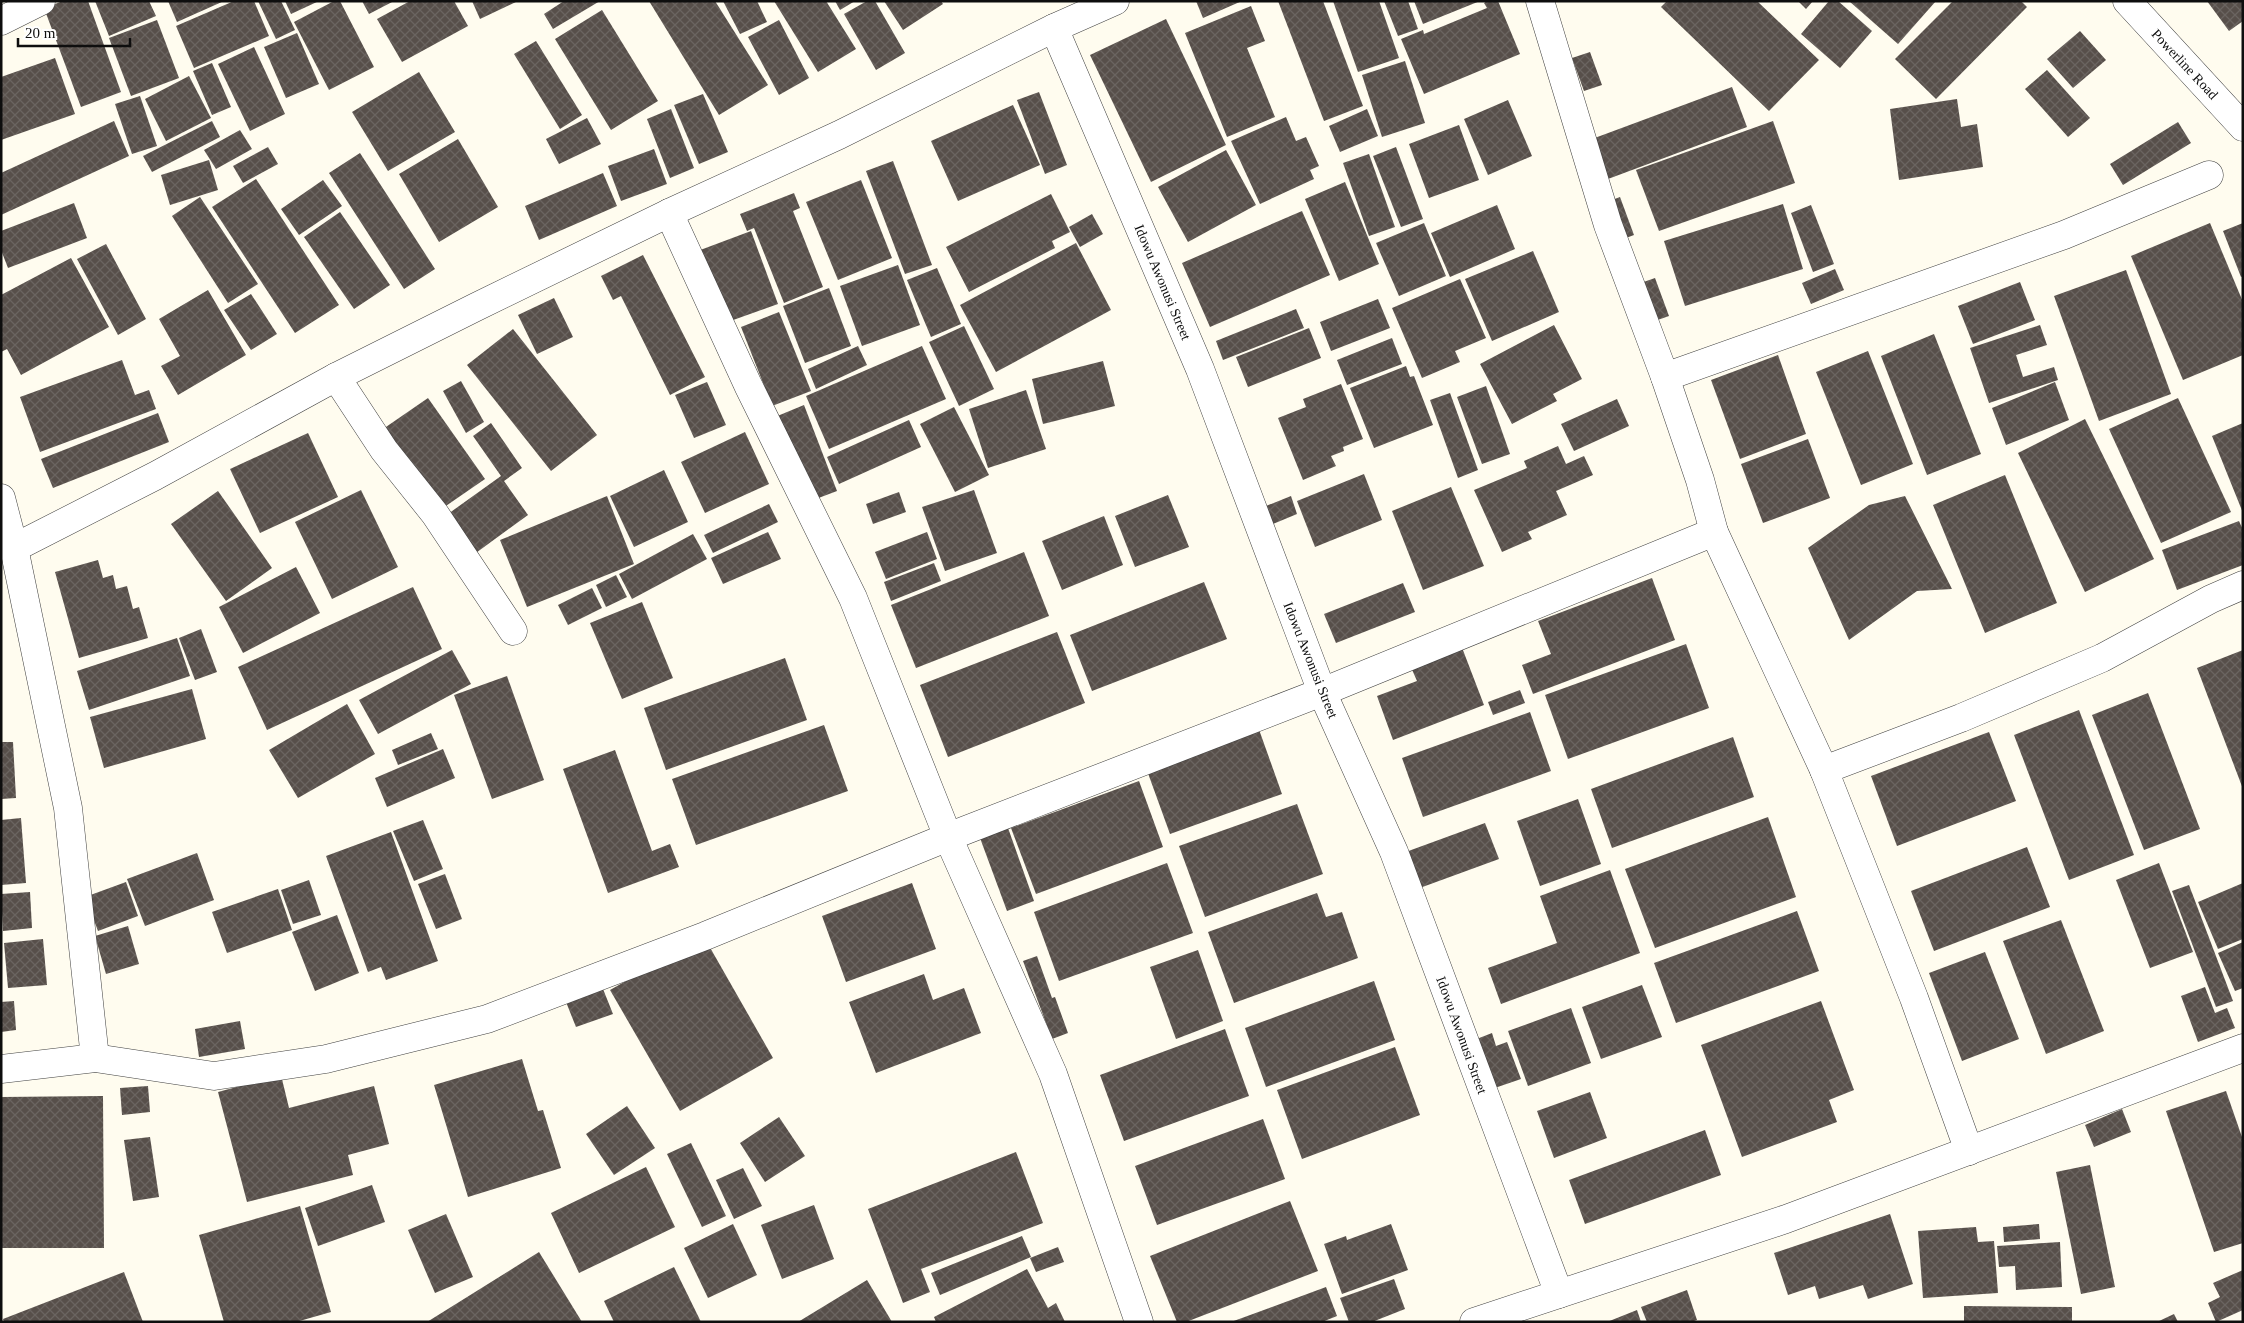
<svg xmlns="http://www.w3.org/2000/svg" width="2244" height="1323" viewBox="0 0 2244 1323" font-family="Georgia,serif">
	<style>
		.building { fill: url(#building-cross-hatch) }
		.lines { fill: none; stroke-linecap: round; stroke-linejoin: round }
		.minor-casing { stroke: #414141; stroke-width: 29 }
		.minor { stroke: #fff; stroke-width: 28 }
		.labels { text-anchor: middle; stroke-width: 5; stroke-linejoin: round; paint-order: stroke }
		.street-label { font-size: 14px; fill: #0e0e0e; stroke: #fff }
	</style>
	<defs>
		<pattern id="building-cross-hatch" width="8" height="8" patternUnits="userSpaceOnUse" patternTransform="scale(1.25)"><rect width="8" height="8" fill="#574f4a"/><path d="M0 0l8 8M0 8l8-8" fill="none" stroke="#6a6460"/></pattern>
	</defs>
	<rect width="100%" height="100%" fill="#fffcef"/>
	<g class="building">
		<polygon points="63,1 88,1 121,92 81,107 44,8"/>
		<polygon points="95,1 149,1 156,16 109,36"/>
		<polygon points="168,1 224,1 177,22"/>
		<polygon points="234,1 254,1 269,36 194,68 176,26"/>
		<polygon points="258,1 281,1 295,30 276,39"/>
		<polygon points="285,1 319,1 291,14"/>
		<polygon points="334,1 340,1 374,67 329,90 294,22"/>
		<polygon points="362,1 394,1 369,14"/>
		<polygon points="410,1 454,1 468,26 402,62 377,19"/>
		<polygon points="472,1 518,1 480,19"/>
		<polygon points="564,1 600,1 553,29 544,14"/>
		<polygon points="649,1 715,1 768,85 719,115"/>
		<polygon points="723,1 757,1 767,22 740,34"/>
		<polygon points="774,1 826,1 856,49 818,72"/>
		<polygon points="835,1 855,1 840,10"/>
		<polygon points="867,1 875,1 905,53 876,70 844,14"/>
		<polygon points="884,1 941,1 943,4 903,30"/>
		<polygon points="1196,1 1242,1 1203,18"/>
		<polygon points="1278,1 1323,1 1363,106 1324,121"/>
		<polygon points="1333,1 1379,1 1399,58 1358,72"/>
		<polygon points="1384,1 1408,1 1418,29 1398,36"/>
		<polygon points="1414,1 1480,1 1423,24"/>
		<polygon points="1487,1 1498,1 1520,54 1424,94 1401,39 1423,30 1424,34 1487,8 1484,3"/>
		<polygon points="1667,1 1757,1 1819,60 1769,111 1661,7"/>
		<polygon points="1798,1 1813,1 1806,9"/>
		<polygon points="1829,1 1838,1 1872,31 1840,68 1801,34"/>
		<polygon points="1849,1 1936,1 1898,44"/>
		<polygon points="1953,1 2021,1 2027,7 1936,99 1895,59"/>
		<polygon points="2207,1 2243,1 2243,21 2229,31"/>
		<polygon points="1251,6 1265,41 1247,48 1275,117 1227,137 1185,33"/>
		<polygon points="602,10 658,101 611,130 555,39"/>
		<polygon points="1166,19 1226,145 1151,182 1090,55"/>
		<polygon points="157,20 179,78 131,96 109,38"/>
		<polygon points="779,20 809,78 779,95 748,37"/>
		<polygon points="2080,31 2106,60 2073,88 2047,59"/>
		<polygon points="297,33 319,84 286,98 264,47"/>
		<polygon points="536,41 582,115 560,129 514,54"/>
		<polygon points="254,47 285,114 250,131 218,64"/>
		<polygon points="1590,52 1602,85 1584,91 1572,58"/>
		<polygon points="55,58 75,114 1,140 1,77"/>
		<polygon points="1405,61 1425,123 1382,137 1362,75"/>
		<polygon points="212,63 231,107 212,115 193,71"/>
		<polygon points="2047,70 2090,118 2068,137 2025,89"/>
		<polygon points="419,72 455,132 388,171 352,112"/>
		<polygon points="189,76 211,118 166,141 145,99"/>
		<polygon points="1732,87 1747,127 1608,179 1592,139"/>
		<polygon points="1039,92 1067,165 1045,174 1017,100"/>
		<polygon points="703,94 728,152 699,164 674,105"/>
		<polygon points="140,96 157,146 132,154 115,104"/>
		<polygon points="1957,99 1961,127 1977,124 1983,167 1899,180 1890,109"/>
		<polygon points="1508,100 1532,156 1488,175 1464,119"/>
		<polygon points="1013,105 1040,165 958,201 931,141"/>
		<polygon points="671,109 694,168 670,178 647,119"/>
		<polygon points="1367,109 1378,136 1340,152 1329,126"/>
		<polygon points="1286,117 1296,141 1306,137 1319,166 1310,170 1314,179 1260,204 1231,141"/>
		<polygon points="587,118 601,144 559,164 546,139"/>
		<polygon points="114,121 129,156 1,215 1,173"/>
		<polygon points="212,121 220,137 152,172 143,156"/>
		<polygon points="1773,121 1795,183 1659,231 1636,170"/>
		<polygon points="2178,122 2191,143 2123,185 2110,164"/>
		<polygon points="1459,125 1479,180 1429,198 1409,144"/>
		<polygon points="240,130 252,149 216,169 204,150"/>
		<polygon points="458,139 498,207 439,242 399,174"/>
		<polygon points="268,147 278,164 243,183 233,166"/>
		<polygon points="1396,147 1423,219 1401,227 1373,156"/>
		<polygon points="654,149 667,184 621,201 608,166"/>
		<polygon points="1226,150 1256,205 1188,242 1158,187"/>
		<polygon points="360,153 435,269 404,289 329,173"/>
		<polygon points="1369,154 1395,227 1369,236 1343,163"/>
		<polygon points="209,160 218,190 170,205 161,175"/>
		<polygon points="893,161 932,265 905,274 866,171"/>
		<polygon points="603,173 617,206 539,240 525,206"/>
		<polygon points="256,179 339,305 295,333 212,207"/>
		<polygon points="323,180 342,206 299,235 281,209"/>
		<polygon points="861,180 892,258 838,280 806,202"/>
		<polygon points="1345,182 1379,264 1339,281 1305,199"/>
		<polygon points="794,193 800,208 793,211 823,287 784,303 754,228 747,231 740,214"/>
		<polygon points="1051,194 1070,232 1052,241 1055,248 969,292 946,247"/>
		<polygon points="200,197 258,284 228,303 172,216"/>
		<polygon points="1620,197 1634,235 1618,241 1604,203"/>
		<polygon points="74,203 87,238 8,268 1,250 1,231"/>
		<polygon points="1783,204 1803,269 1685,306 1664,241"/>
		<polygon points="1497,205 1515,249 1450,277 1431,233"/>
		<polygon points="1811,205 1834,264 1813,272 1791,213"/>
		<polygon points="1302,211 1330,275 1210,327 1182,263"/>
		<polygon points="340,212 390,285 354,309 304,237"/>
		<polygon points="1092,214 1103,234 1080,247 1069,227"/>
		<polygon points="1424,223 1446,276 1399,296 1376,243"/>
		<polygon points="2210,223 2243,302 2243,355 2183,380 2131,256"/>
		<polygon points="2243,223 2243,276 2241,277 2223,231"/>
		<polygon points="751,231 778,304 722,324 695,252"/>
		<polygon points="1076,243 1111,310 996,372 960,305"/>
		<polygon points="106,244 146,319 118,335 77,259"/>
		<polygon points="1533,251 1559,312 1492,341 1465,279"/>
		<polygon points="643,255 705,377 670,395 621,296 613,300 601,276"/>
		<polygon points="71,258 109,327 21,375 7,349 1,352 1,295"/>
		<polygon points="898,265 920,325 862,346 840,286"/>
		<polygon points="937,268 961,324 931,337 907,280"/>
		<polygon points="1835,269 1844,290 1811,304 1802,283"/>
		<polygon points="2126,270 2171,394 2099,421 2054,296"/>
		<polygon points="1655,278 1669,316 1652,322 1638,284"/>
		<polygon points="1460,279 1486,338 1455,351 1460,362 1422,378 1392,308"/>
		<polygon points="2020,282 2035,320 1973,344 1958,306"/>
		<polygon points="829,288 851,346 805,363 783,306"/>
		<polygon points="208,290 246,355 178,395 161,366 180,356 159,319"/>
		<polygon points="251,294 277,334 251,350 224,310"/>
		<polygon points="554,298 573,337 537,354 518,315"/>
		<polygon points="1378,299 1390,328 1331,351 1320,322"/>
		<polygon points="1296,309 1304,328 1223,360 1216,341"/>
		<polygon points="779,312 811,391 772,406 741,327"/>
		<polygon points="1554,325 1582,379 1553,394 1557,401 1512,424 1480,364"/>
		<polygon points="2040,325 2047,345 2016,355 2023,377 2054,367 2058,380 1989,403 1970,348"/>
		<polygon points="964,326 994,389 959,406 929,342"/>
		<polygon points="1309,328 1321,358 1248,387 1236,357"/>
		<polygon points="513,329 597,435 551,471 467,365"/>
		<polygon points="1934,334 1981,454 1927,475 1881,356"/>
		<polygon points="1392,338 1402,364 1347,385 1337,360"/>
		<polygon points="858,346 867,365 816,389 808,369"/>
		<polygon points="922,346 946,399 829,449 806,396"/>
		<polygon points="1868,351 1913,464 1861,485 1816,372"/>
		<polygon points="1778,355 1806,434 1740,459 1711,380"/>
		<polygon points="122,360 135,395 149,390 156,409 40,452 20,397"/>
		<polygon points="1103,361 1115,406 1043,424 1032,379"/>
		<polygon points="1406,366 1410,377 1414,376 1433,425 1374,448 1350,388"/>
		<polygon points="461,381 484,422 466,433 443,391"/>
		<polygon points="707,382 726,425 694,438 675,395"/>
		<polygon points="2055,382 2069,420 2006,445 1992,408"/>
		<polygon points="1341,384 1363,439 1343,447 1344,451 1331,456 1336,466 1303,480 1278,418 1306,407 1303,399"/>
		<polygon points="1486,386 1510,454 1482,464 1457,397"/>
		<polygon points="1026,390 1046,449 988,468 969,409"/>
		<polygon points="1450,393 1478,470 1458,478 1430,400"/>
		<polygon points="428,398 485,479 440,510 383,429"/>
		<polygon points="2178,398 2231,512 2161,543 2109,429"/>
		<polygon points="1617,399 1629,426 1574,451 1561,424"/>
		<polygon points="804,405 837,491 808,502 775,417"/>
		<polygon points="954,407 989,475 955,492 920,424"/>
		<polygon points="158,413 169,442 53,488 41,459"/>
		<polygon points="2085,419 2154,559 2085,592 2018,453"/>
		<polygon points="909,420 921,447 839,484 827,457"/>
		<polygon points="491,423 522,468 504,481 528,515 469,558 441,519 501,476 473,436"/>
		<polygon points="2243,423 2243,513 2212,436"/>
		<polygon points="745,432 769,484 705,513 681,462"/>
		<polygon points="308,433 338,497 260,533 230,469"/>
		<polygon points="1808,439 1830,498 1763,523 1741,464"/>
		<polygon points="1558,446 1566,464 1584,456 1593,475 1556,491 1567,515 1528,532 1532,539 1502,552 1474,490 1527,468 1524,461"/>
		<polygon points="664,470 688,522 634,547 610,496"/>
		<polygon points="1364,474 1382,520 1315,547 1297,501"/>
		<polygon points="2005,475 2057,603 1985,633 1933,505"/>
		<polygon points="1451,487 1484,566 1423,590 1392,511"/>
		<polygon points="361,490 398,567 332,599 295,522"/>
		<polygon points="974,490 997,553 945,571 922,507"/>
		<polygon points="218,491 272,568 226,601 171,524"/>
		<polygon points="899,492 906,512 873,524 866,504"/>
		<polygon points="1168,495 1189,547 1135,567 1115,516"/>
		<polygon points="607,496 634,564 527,607 500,540"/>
		<polygon points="1291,496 1297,514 1273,524 1266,506"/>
		<polygon points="1905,496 1952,589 1917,591 1849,640 1808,548 1869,505"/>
		<polygon points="769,504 778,522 713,553 704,535"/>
		<polygon points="1104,516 1123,565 1062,590 1042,541"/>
		<polygon points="2239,521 2243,530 2243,565 2177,590 2162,550"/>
		<polygon points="768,532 781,559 723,584 711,558"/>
		<polygon points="927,532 937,559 886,579 875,552"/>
		<polygon points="693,534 707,559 632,599 619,574"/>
		<polygon points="1024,552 1049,616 916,668 891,605"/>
		<polygon points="98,560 103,578 113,575 116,589 127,586 133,609 139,607 148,638 79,658 55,572"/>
		<polygon points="934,563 941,581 891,601 884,582"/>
		<polygon points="296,567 320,613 243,653 219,607"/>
		<polygon points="616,575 627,597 606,607 596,585"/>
		<polygon points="1652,578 1675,640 1533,694 1522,665 1551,654 1538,621"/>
		<polygon points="1204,582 1227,639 1092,691 1070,635"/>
		<polygon points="1403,583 1415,612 1336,643 1324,614"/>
		<polygon points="413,587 442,649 267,730 238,667"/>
		<polygon points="592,588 602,608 568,625 558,605"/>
		<polygon points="642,602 673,678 622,699 590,623"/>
		<polygon points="201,629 217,672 195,680 179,638"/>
		<polygon points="1057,632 1085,703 948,757 920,685"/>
		<polygon points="177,638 190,676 89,710 77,671"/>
		<polygon points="1686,644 1709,708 1568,759 1545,695"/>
		<polygon points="1461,645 1484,705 1393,740 1377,696 1417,681 1410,665"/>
		<polygon points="452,650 471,684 378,734 359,700"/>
		<polygon points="2243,650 2243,789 2197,668"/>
		<polygon points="785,658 807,720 666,770 644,708"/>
		<polygon points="507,676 544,780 492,799 454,695"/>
		<polygon points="192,689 206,739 104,768 90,717"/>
		<polygon points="1520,690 1525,703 1493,715 1488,702"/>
		<polygon points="2148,693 2200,829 2144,850 2092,715"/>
		<polygon points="347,704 375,754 298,798 269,750"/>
		<polygon points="2079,710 2134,855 2069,880 2014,735"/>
		<polygon points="1530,712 1551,771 1423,817 1402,758"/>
		<polygon points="1257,724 1282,794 1170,834 1145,765"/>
		<polygon points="824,725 848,791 696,845 672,779"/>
		<polygon points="1989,732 2016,801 1897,846 1871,776"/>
		<polygon points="431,733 438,749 398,765 392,750"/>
		<polygon points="1733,737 1754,797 1612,848 1591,789"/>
		<polygon points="1,742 13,742 16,798 1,799"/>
		<polygon points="443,749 455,778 387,807 375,778"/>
		<polygon points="615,750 652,851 670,844 679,867 608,893 563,769"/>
		<polygon points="1139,781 1163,847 1036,894 1011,828"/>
		<polygon points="1578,799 1601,864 1540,886 1517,821"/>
		<polygon points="1297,804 1323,874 1205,917 1179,846"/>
		<polygon points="1768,817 1796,897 1655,948 1625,869"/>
		<polygon points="21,818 26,883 1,885 1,820"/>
		<polygon points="423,820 443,869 414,881 393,831"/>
		<polygon points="1485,823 1499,859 1417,889 1403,853"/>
		<polygon points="1008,828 1034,901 1007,911 980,838"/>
		<polygon points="391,832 438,961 386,980 381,967 368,972 326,856"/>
		<polygon points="2027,847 2050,907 1934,951 1911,891"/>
		<polygon points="197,853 214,900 145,926 127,879"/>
		<polygon points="1167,863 1193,933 1059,981 1034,912"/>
		<polygon points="2159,863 2193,952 2150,968 2116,880"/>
		<polygon points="1610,870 1640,953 1501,1004 1488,968 1557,943 1540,896"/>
		<polygon points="445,874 462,919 436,929 418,884"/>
		<polygon points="309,880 321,915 293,924 281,890"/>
		<polygon points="126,882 138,916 98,931 85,897"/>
		<polygon points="912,883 936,949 846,982 822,916"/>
		<polygon points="2243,883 2243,939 2218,949 2198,902"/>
		<polygon points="2189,885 2233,1001 2216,1007 2172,891"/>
		<polygon points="278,889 292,930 227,953 212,912"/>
		<polygon points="30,892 32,928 3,931 1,894"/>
		<polygon points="1317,893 1326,917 1342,912 1358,958 1234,1003 1208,932"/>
		<polygon points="1797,911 1819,971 1676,1023 1654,963"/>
		<polygon points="337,915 359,973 315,991 292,932"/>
		<polygon points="2061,920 2104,1031 2046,1054 2003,941"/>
		<polygon points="128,926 139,964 106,974 95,936"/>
		<polygon points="704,937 773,1058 680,1111 610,990"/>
		<polygon points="43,939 47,985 8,988 4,943"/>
		<polygon points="2243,942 2243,988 2235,991 2218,953"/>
		<polygon points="1198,950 1223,1021 1176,1039 1150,967"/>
		<polygon points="1985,952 2019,1039 1962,1061 1929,973"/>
		<polygon points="1037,956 1052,998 1055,997 1068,1033 1052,1039 1023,961"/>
		<polygon points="924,974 933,1000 964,988 981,1033 876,1073 849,1002"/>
		<polygon points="1374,981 1395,1040 1266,1087 1245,1028"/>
		<polygon points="601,984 613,1014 576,1027 564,997"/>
		<polygon points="1642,985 1662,1037 1601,1059 1582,1007"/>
		<polygon points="2205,987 2215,1013 2227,1008 2235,1028 2198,1042 2181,996"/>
		<polygon points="14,1001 16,1030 1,1032 1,1002"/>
		<polygon points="1821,1001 1854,1090 1829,1100 1837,1122 1742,1157 1701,1045"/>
		<polygon points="1571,1008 1591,1063 1528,1086 1508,1031"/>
		<polygon points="240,1021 245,1049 199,1057 195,1029"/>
		<polygon points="1225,1029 1249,1096 1124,1141 1100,1075"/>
		<polygon points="1492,1033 1496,1046 1507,1042 1521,1079 1486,1091 1469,1042"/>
		<polygon points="1395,1047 1420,1115 1302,1159 1277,1090"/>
		<polygon points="522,1059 538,1111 543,1110 561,1168 468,1197 434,1085"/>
		<polygon points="281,1075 289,1108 374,1086 389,1144 348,1155 353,1175 247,1202 218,1092"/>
		<polygon points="148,1086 150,1112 122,1115 120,1088"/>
		<polygon points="2226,1091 2243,1140 2243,1243 2214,1252 2166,1111"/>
		<polygon points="1590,1092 1607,1138 1554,1158 1537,1111"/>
		<polygon points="103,1096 104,1248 1,1248 1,1097"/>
		<polygon points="627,1106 655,1148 614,1175 586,1134"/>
		<polygon points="2122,1109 2131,1132 2094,1147 2085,1125"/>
		<polygon points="779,1117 805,1156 765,1182 740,1143"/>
		<polygon points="1263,1119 1285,1179 1157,1225 1135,1166"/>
		<polygon points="1705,1130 1721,1175 1585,1224 1569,1180"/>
		<polygon points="150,1137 159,1197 133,1201 124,1140"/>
		<polygon points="691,1143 726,1216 702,1227 667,1154"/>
		<polygon points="1016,1152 1043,1223 921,1269 930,1292 903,1303 868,1209"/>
		<polygon points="2090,1165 2115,1287 2081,1294 2056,1172"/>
		<polygon points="646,1167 675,1227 579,1273 551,1213"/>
		<polygon points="743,1168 762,1206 734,1219 716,1180"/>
		<polygon points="372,1185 385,1222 318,1246 305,1208"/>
		<polygon points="1290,1201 1318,1271 1186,1322 1177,1322 1150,1256"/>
		<polygon points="814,1205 834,1259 782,1279 761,1225"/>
		<polygon points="300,1206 331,1312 296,1322 224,1322 199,1235"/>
		<polygon points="446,1214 473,1277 435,1293 408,1230"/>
		<polygon points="1890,1214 1913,1284 1868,1299 1863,1285 1819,1299 1815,1286 1788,1295 1774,1253"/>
		<polygon points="733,1224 757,1275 708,1298 684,1248"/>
		<polygon points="1391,1224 1408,1270 1342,1294 1324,1244 1346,1236 1347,1240"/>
		<polygon points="2039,1224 2040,1239 2004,1242 2003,1227"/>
		<polygon points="1976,1227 1978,1242 1994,1241 1998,1293 1923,1298 1918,1231"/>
		<polygon points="1022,1236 1031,1257 940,1295 931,1273"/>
		<polygon points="2060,1242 2062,1287 2016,1290 2015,1266 1999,1267 1997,1246"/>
		<polygon points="1058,1247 1064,1262 1036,1272 1030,1258"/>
		<polygon points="539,1252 582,1322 427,1322"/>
		<polygon points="674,1267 701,1322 614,1322 604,1301"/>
		<polygon points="1027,1269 1048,1308 1056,1303 1065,1322 936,1322 934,1317"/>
		<polygon points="2243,1270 2243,1310 2216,1322 2208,1303 2220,1297 2213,1283"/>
		<polygon points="124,1272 143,1322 4,1322 3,1319"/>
		<polygon points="1394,1279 1405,1309 1372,1322 1349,1322 1340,1298"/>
		<polygon points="867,1280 892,1322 798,1322"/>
		<polygon points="1326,1287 1337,1316 1322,1322 1231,1322"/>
		<polygon points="1687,1290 1697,1320 1691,1322 1647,1322 1641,1307"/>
		<polygon points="1964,1306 2072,1307 2072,1322 1964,1322"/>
		<polygon points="1637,1310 1641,1322 1607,1322"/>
		<polygon points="2174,1314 2178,1322 2157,1322"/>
	</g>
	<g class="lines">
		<defs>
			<g id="minor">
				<polyline points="1540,1 1608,225 1665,377 1700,480 1714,532 1824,770 1914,998 1969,1151"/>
				<polyline points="2127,1 2243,127"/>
				<polyline points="1,21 41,1"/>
				<polyline points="1054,28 1200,369 1322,692 1394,852 1559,1294"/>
				<polyline points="669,213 748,385 853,598 948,837 1053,1074 1139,1322"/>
				<polyline points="336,377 384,450 435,514 513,631"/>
				<polyline points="1665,377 2064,235 2209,175"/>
				<polyline points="1,498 14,548 68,808 95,1058"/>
				<polyline points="14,548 155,476 336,377 476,307 669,213 839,135 1054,28 1115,1"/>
				<polyline points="1824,770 1961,718 2102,658 2211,599 2243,585"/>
				<polyline points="1,1069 95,1058 214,1076 326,1059 487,1019 705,936 948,837 1322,692 1714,532"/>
				<polyline points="1474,1322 1786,1219 2243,1048"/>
			</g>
		</defs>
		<use href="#minor" class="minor-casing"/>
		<use href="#minor" class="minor"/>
	</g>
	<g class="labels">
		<g class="street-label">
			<text transform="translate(2185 64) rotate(47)" y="5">Powerline Road</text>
			<text transform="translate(1163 282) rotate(67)" y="5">Idowu Awonusi Street</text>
			<text transform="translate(1311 660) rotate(68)" y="5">Idowu Awonusi Street</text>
			<text transform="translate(1462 1035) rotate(70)" y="5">Idowu Awonusi Street</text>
		</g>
	</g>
	<rect width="2244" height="1323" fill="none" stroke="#0e0e0e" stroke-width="5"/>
	<path d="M18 38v8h112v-8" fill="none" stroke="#0e0e0e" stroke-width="2.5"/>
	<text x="25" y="38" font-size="15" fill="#0e0e0e" stroke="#ffffff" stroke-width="4" paint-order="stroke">20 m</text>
</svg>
